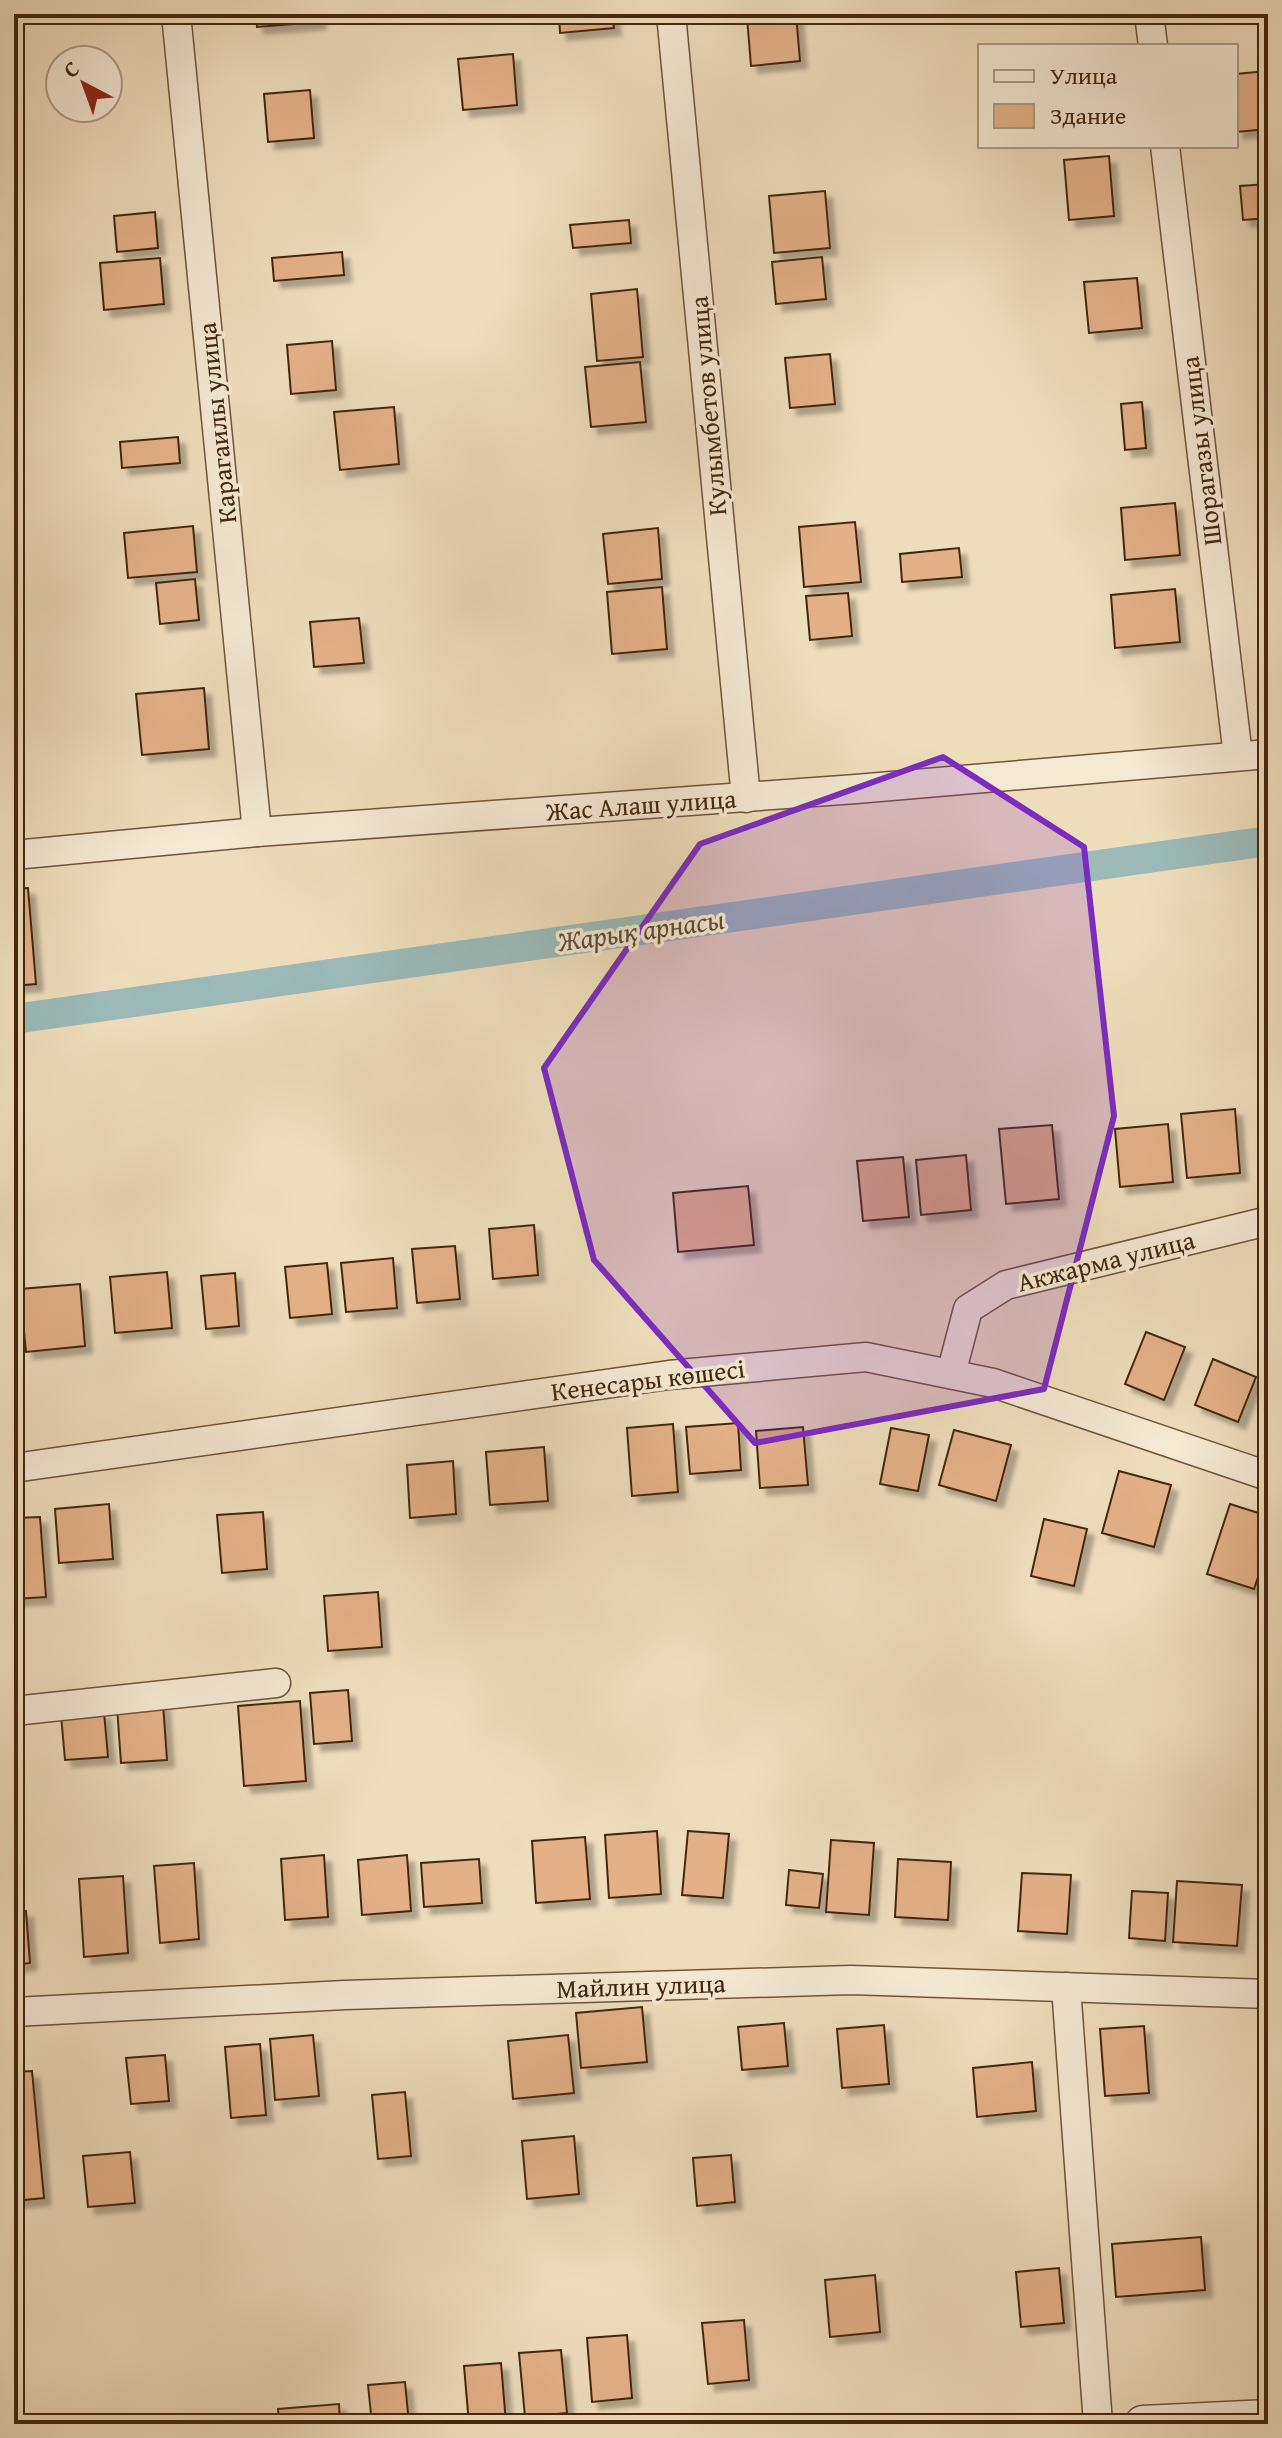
<svg xmlns="http://www.w3.org/2000/svg" width="1282" height="2438" viewBox="0 0 1282 2438" font-family="'Gentium Book Plus',serif">
	<style>
		.lines { fill: none; stroke-linecap: round; stroke-linejoin: round }
		.canal { stroke: #9bbab8; stroke-width: 30 }
		.building { fill: #e4b088; stroke: #43280c; stroke-width: 2; filter: url(#shadow) }
		.minor-casing { stroke: #6e5538; stroke-width: 31 }
		.tertiary-casing { stroke: #6e5538; stroke-width: 39 }
		.minor { stroke: #f4e9d3; stroke-width: 28 }
		.tertiary { stroke: #f4e9d3; stroke-width: 36 }
		.marked { fill: #7b2cbf; fill-opacity: 0.2; stroke: #7b2cbf; stroke-width: 6; stroke-linejoin: round }
		.labels { text-anchor: middle; stroke-width: 7; stroke-linejoin: round; paint-order: stroke }
		.street-label { font-size: 26px; fill: #43280c; stroke: #f4e9d3 }
		.water-label { font-size: 28px; font-style: italic; fill: #594c37; stroke: #f4e9d3 }
	</style>
	<defs>
		<filter id="shadow"><feDropShadow dx="7" dy="7" stdDeviation="2" flood-color="#0004"/></filter>
	</defs>
	<rect width="100%" height="100%" fill="#edb"/>
	<filter id="stains"><feTurbulence type="fractalNoise" baseFrequency=".0025" numOctaves="4"/><feColorMatrix values="0 0 0 0 .2 0 0 0 0 .09 0 0 0 0 .02 0 0 0 .5 -.17"/></filter>
	<radialGradient id="worn" r=".72"><stop offset=".6" stop-color="#630" stop-opacity="0"/><stop offset="1" stop-color="#630" stop-opacity=".3"/></radialGradient>
	<g class="lines">
		<polyline class="canal" points="14,1019 1268,841"/>
	</g>
	<g class="building">
		<polygon points="256,14 319,14 319,22 257,27"/>
		<polygon points="559,14 612,14 614,28 560,33"/>
		<polygon points="775,14 796,14 800,61 751,66 747,17"/>
		<polygon points="513,54 517,105 463,110 458,59"/>
		<polygon points="1267,71 1268,129 1236,132 1236,74"/>
		<polygon points="310,90 314,138 268,142 264,94"/>
		<polygon points="1109,156 1114,216 1069,220 1064,160"/>
		<polygon points="1268,184 1268,218 1243,220 1240,186"/>
		<polygon points="825,191 830,248 774,253 769,196"/>
		<polygon points="155,212 158,248 117,252 114,216"/>
		<polygon points="629,220 631,243 573,248 570,225"/>
		<polygon points="342,252 344,275 274,281 272,258"/>
		<polygon points="822,257 826,299 776,304 772,262"/>
		<polygon points="160,258 164,304 104,310 100,263"/>
		<polygon points="1137,278 1142,328 1089,333 1084,282"/>
		<polygon points="637,289 643,357 597,361 591,294"/>
		<polygon points="332,341 336,390 291,394 287,345"/>
		<polygon points="830,354 835,404 790,408 785,358"/>
		<polygon points="640,362 646,422 591,427 585,367"/>
		<polygon points="1268,393 1268,455 1266,455 1260,394"/>
		<polygon points="1142,402 1146,448 1125,450 1121,404"/>
		<polygon points="394,407 399,464 340,470 334,412"/>
		<polygon points="178,437 180,463 122,468 120,442"/>
		<polygon points="1175,503 1180,555 1125,560 1121,508"/>
		<polygon points="855,522 861,582 804,587 799,527"/>
		<polygon points="193,526 197,572 128,578 124,533"/>
		<polygon points="658,528 662,579 608,584 603,534"/>
		<polygon points="959,548 962,577 902,582 900,554"/>
		<polygon points="195,579 199,620 160,624 156,583"/>
		<polygon points="662,587 667,649 612,654 607,592"/>
		<polygon points="1175,589 1180,642 1115,648 1111,595"/>
		<polygon points="848,593 852,636 810,640 806,596"/>
		<polygon points="359,618 364,663 314,667 310,622"/>
		<polygon points="204,688 209,749 142,755 136,694"/>
		<polygon points="28,888 36,984 14,986 14,889"/>
		<polygon points="1235,1109 1240,1173 1187,1178 1181,1114"/>
		<polygon points="1168,1124 1173,1182 1120,1187 1115,1129"/>
		<polygon points="1052,1125 1059,1199 1006,1204 999,1129"/>
		<polygon points="966,1155 971,1210 921,1215 916,1160"/>
		<polygon points="903,1157 909,1217 863,1221 857,1161"/>
		<polygon points="748,1186 754,1245 678,1252 673,1193"/>
		<polygon points="534,1225 538,1275 493,1279 489,1229"/>
		<polygon points="455,1246 460,1299 417,1303 412,1249"/>
		<polygon points="393,1258 397,1308 346,1312 341,1263"/>
		<polygon points="327,1263 332,1314 290,1318 285,1267"/>
		<polygon points="167,1272 172,1328 115,1333 110,1277"/>
		<polygon points="235,1273 239,1326 206,1329 201,1276"/>
		<polygon points="80,1284 85,1346 26,1352 20,1289"/>
		<polygon points="1146,1332 1185,1347 1164,1400 1125,1384"/>
		<polygon points="1213,1359 1256,1377 1238,1422 1195,1405"/>
		<polygon points="738,1423 741,1470 690,1474 686,1427"/>
		<polygon points="673,1424 678,1492 632,1496 627,1428"/>
		<polygon points="803,1427 808,1485 760,1488 756,1431"/>
		<polygon points="891,1428 929,1435 918,1491 880,1484"/>
		<polygon points="954,1430 1011,1445 996,1501 939,1485"/>
		<polygon points="544,1447 548,1501 490,1505 486,1452"/>
		<polygon points="453,1461 456,1514 410,1518 407,1465"/>
		<polygon points="1119,1471 1171,1485 1154,1547 1102,1533"/>
		<polygon points="109,1504 113,1559 59,1563 55,1509"/>
		<polygon points="1230,1504 1268,1516 1268,1547 1254,1589 1207,1574"/>
		<polygon points="263,1512 267,1569 222,1573 217,1515"/>
		<polygon points="40,1517 46,1597 14,1599 14,1518"/>
		<polygon points="1044,1519 1087,1529 1074,1586 1031,1576"/>
		<polygon points="378,1592 382,1647 328,1651 324,1596"/>
		<polygon points="348,1690 352,1741 314,1744 310,1693"/>
		<polygon points="300,1701 306,1781 244,1786 238,1706"/>
		<polygon points="163,1703 167,1760 121,1763 117,1707"/>
		<polygon points="104,1712 108,1757 65,1760 61,1715"/>
		<polygon points="657,1831 661,1894 609,1898 605,1835"/>
		<polygon points="688,1831 729,1834 723,1898 682,1895"/>
		<polygon points="585,1837 590,1899 536,1903 532,1841"/>
		<polygon points="831,1840 874,1843 869,1915 826,1912"/>
		<polygon points="324,1855 328,1917 285,1920 281,1859"/>
		<polygon points="407,1855 411,1911 362,1915 358,1860"/>
		<polygon points="479,1859 482,1903 424,1907 421,1863"/>
		<polygon points="898,1859 951,1862 948,1920 895,1917"/>
		<polygon points="194,1863 199,1939 160,1943 154,1866"/>
		<polygon points="789,1870 823,1874 819,1908 786,1905"/>
		<polygon points="1022,1873 1071,1875 1067,1934 1018,1931"/>
		<polygon points="123,1876 128,1953 84,1957 79,1879"/>
		<polygon points="1177,1881 1242,1885 1237,1946 1173,1942"/>
		<polygon points="1132,1891 1168,1893 1165,1941 1129,1938"/>
		<polygon points="26,1911 30,1963 14,1965 14,1912"/>
		<polygon points="642,2007 647,2062 581,2068 576,2013"/>
		<polygon points="784,2023 788,2066 742,2070 738,2027"/>
		<polygon points="884,2025 889,2084 842,2088 837,2029"/>
		<polygon points="1144,2026 1149,2093 1105,2096 1100,2029"/>
		<polygon points="313,2035 319,2096 275,2100 270,2039"/>
		<polygon points="568,2035 574,2093 513,2099 508,2041"/>
		<polygon points="260,2044 266,2115 231,2118 225,2047"/>
		<polygon points="165,2055 169,2101 131,2104 126,2058"/>
		<polygon points="1032,2062 1036,2111 977,2117 973,2068"/>
		<polygon points="32,2071 44,2198 14,2201 14,2072"/>
		<polygon points="405,2092 411,2156 378,2159 372,2095"/>
		<polygon points="574,2136 579,2194 527,2199 522,2141"/>
		<polygon points="130,2152 135,2203 88,2207 83,2156"/>
		<polygon points="731,2155 735,2202 697,2206 693,2158"/>
		<polygon points="1201,2237 1205,2290 1116,2297 1112,2244"/>
		<polygon points="1059,2268 1064,2323 1021,2327 1016,2272"/>
		<polygon points="875,2275 880,2332 830,2337 825,2280"/>
		<polygon points="744,2320 749,2380 708,2384 702,2323"/>
		<polygon points="627,2335 632,2398 592,2402 587,2338"/>
		<polygon points="561,2350 567,2413 525,2417 519,2353"/>
		<polygon points="501,2363 506,2423 469,2424 464,2366"/>
		<polygon points="405,2382 409,2424 372,2424 368,2385"/>
		<polygon points="339,2404 340,2424 279,2424 278,2409"/>
		<polygon points="241,2414 242,2424 208,2424 207,2418"/>
		<polygon points="87,2417 87,2424 51,2424 51,2420"/>
		<polygon points="174,2417 175,2424 140,2424 140,2421"/>
	</g>
	<g class="lines">
		<defs>
			<g id="minor">
				<polyline points="176,14 257,832"/>
				<polyline points="671,14 746,798"/>
				<polyline points="1149,14 1153,46"/>
				<polyline points="1165,146 1238,756"/>
				<polyline points="14,855 257,832 856,789 1268,754"/>
				<polyline points="951,1374 968,1309 1006,1285 1268,1221"/>
				<polyline points="14,1468 669,1375 866,1357 993,1383 1268,1476"/>
				<polyline points="14,1711 276,1683"/>
				<polyline points="1066,1987 1098,2424"/>
				<polyline points="14,2012 345,1995 851,1980 1268,1994"/>
			</g>
			<polyline id="tertiary" points="1143,2424 1268,2418"/>
		</defs>
		<use href="#minor" class="minor-casing"/>
		<use href="#tertiary" class="tertiary-casing"/>
		<use href="#minor" class="minor"/>
		<use href="#tertiary" class="tertiary"/>
	</g>
	<path class="marked" d="M943,757L1084,847L1114,1116L1044,1389L755,1443L594,1260L544,1068L700,844Z"/>
	<g class="labels">
		<g class="street-label">
			<text transform="translate(708 406) rotate(-95)" y="9">Кулымбетов улица</text>
			<text transform="translate(217 423) rotate(-96)" y="9">Карагаилы улица</text>
			<text transform="translate(1201 451) rotate(-97)" y="9">Шорагазы улица</text>
			<text transform="translate(641 805) rotate(-4)" y="9">Жас Алаш улица</text>
			<text transform="translate(1106 1261) rotate(-14)" y="9">Акжарма улица</text>
			<text transform="translate(648 1380) rotate(-7)" y="9">Кенесары көшесі</text>
			<text transform="translate(641 1986) rotate(-2)" y="9">Майлин улица</text>
		</g>
		<g class="water-label">
			<text transform="translate(641 930) rotate(-8)" y="10">Жарық арнасы</text>
		</g>
	</g>
	<rect width="1282" height="2438" fill="none" stroke="#edb" stroke-width="48"/>
	<rect x="16" y="16" width="1250" height="2406" fill="none" stroke="#43280c" stroke-width="4"/>
	<rect x="24" y="24" width="1234" height="2390" fill="none" stroke="#43280c" stroke-width="2"/>
	<rect x="978" y="44" width="260" height="104" fill="#f4e9d3" stroke="#ad9c83" stroke-width="2"/>
	<rect x="994" y="70" width="40" height="12" fill="#f4e9d3" stroke="#ad9c83" stroke-width="2"/>
	<text x="1050" y="84" font-size="24" fill="#43280c">Улица</text>
	<rect x="994" y="104" width="40" height="24" fill="#e4b088" stroke="#ad9c83" stroke-width="2"/>
	<text x="1050" y="124" font-size="24" fill="#43280c">Здание</text>
	<g transform="translate(84 84) rotate(319)"><circle r="38" fill="#f4e9d3" stroke="#ad9c83" stroke-width="2"/>
	<path d="M0-6L14 30L0 20L-14 30Z" fill="#8f2418"/>
	<text y="-12" font-size="22" font-weight="bold" text-anchor="middle" fill="#43280c">С</text>
	</g>
	<rect width="100%" height="100%" filter="url(#stains)"/>
	<rect width="100%" height="100%" fill="url(#worn)"/>
</svg>
